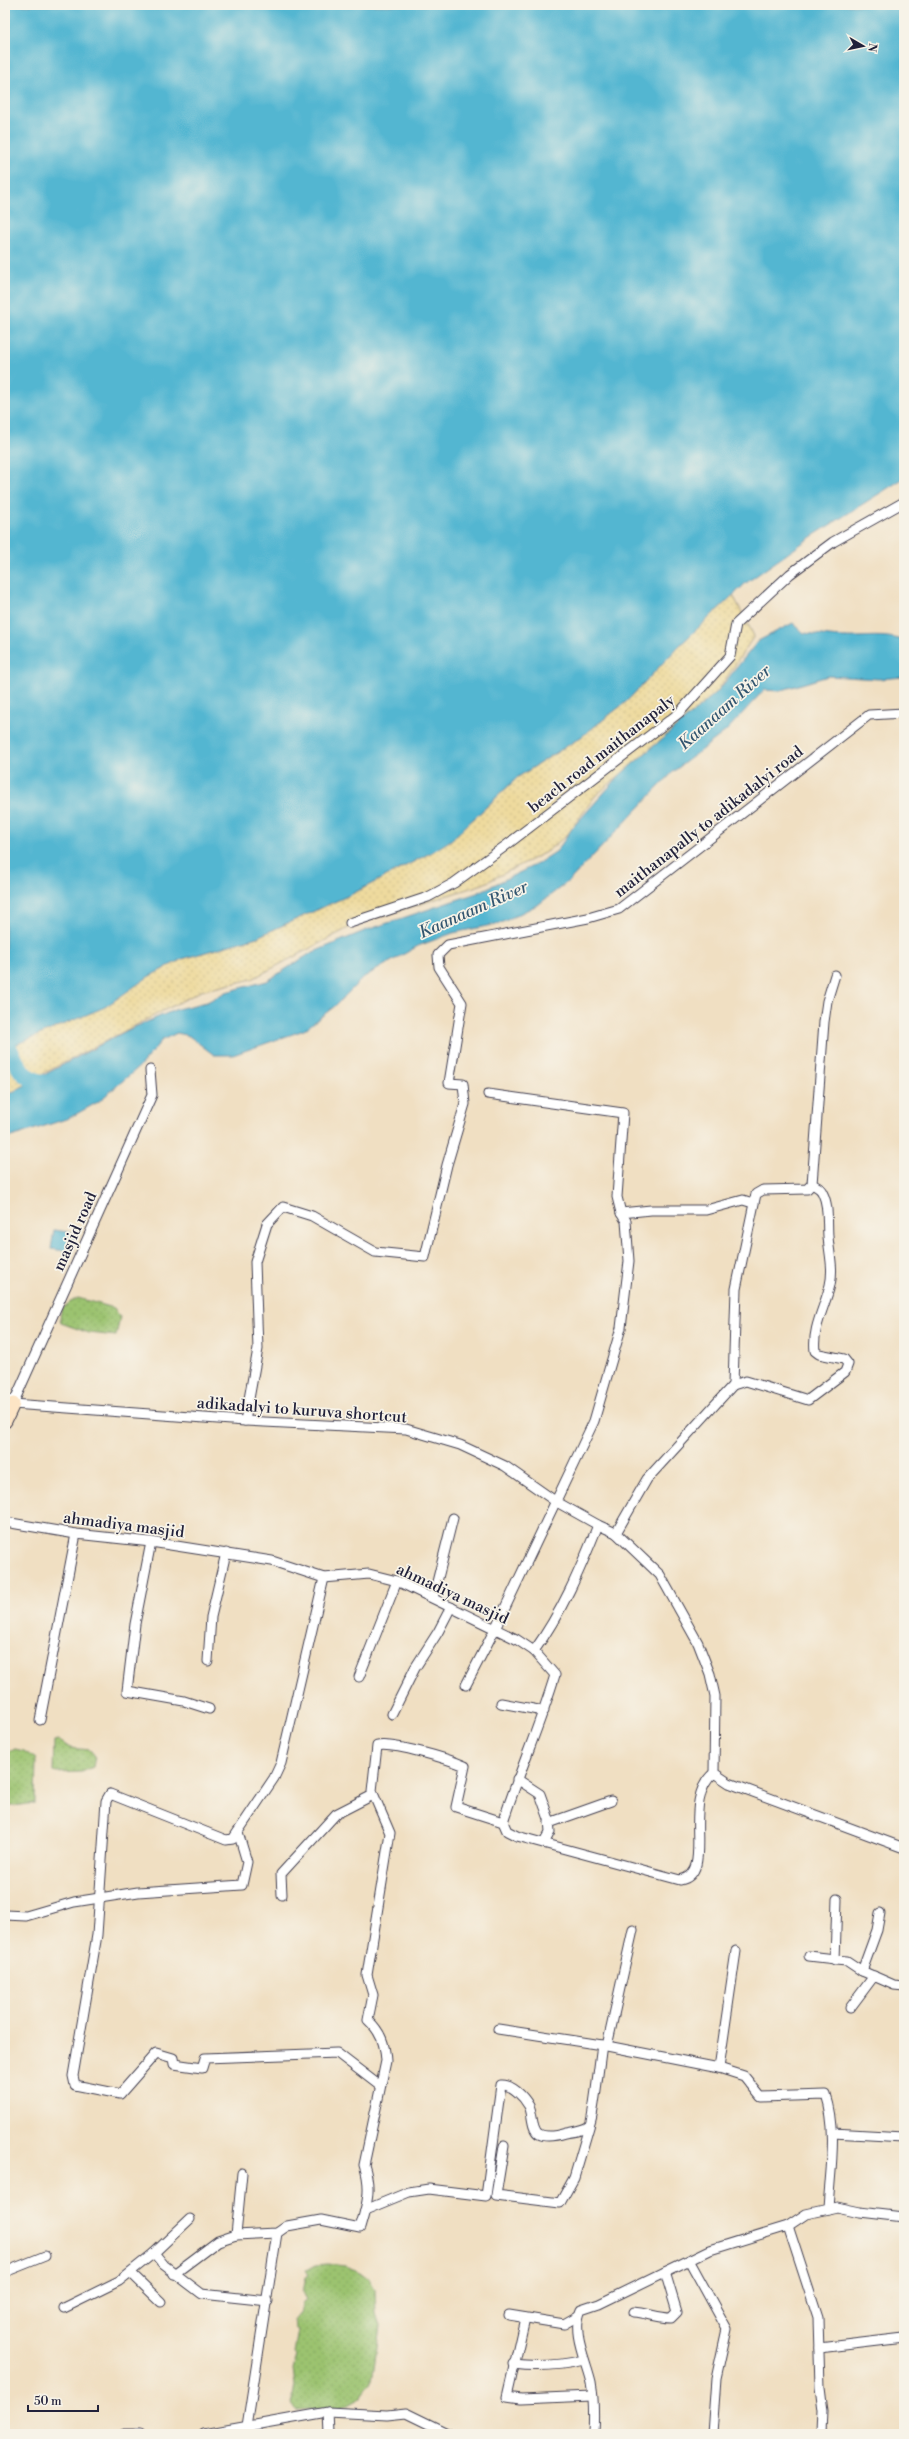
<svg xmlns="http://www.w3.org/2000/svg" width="909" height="2439" viewBox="0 0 909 2439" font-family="'Libre Bodoni',serif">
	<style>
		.green { fill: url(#green-dots); stroke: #5e7255 }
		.sand { fill: url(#sand-dots); stroke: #887e6c }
		.water { fill: #53b6d1; stroke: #3a6c86 }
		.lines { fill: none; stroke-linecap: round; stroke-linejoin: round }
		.river { stroke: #53b6d1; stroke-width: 17 }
		.street-casing { stroke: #413e4f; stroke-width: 11 }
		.secondary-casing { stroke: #413e4f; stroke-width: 15 }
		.street { stroke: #fff; stroke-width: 9 }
		.secondary { stroke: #fde5c5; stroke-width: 13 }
		.labels { text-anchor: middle; stroke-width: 3.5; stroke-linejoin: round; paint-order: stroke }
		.street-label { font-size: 16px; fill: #22223b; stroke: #f7f3e8 }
		.water-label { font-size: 17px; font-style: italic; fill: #335670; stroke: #f7f3e8 }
	</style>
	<defs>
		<pattern id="green-dots" width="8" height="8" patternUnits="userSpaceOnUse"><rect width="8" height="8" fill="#9bc36f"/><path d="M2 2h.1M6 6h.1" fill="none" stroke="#85a761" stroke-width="1.8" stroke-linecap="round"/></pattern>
		<pattern id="sand-dots" width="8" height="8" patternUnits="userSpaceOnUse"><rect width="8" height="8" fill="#eeda9e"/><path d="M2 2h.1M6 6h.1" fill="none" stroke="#ccbb89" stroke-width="1.8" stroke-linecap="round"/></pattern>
	</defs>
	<rect width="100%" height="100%" fill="#f7f3e8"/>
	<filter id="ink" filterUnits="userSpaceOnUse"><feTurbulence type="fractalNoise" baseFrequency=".025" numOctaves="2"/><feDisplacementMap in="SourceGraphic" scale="8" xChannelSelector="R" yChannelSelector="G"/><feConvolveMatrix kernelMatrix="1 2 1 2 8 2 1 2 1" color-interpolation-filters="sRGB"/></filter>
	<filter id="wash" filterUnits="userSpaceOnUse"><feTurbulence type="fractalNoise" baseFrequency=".012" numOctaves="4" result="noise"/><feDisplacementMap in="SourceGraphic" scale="16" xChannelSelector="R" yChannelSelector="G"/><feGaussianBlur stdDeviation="0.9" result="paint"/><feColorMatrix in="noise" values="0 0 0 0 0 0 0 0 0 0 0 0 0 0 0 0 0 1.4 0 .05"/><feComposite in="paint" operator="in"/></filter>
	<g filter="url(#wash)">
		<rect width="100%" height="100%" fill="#f0dfc2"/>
		<g class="green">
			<path d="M78,1298L114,1308L120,1317L116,1336L89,1333L61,1323C57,1309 68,1303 78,1298Z"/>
			<polygon points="58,1740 70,1748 90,1750 95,1756 93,1767 82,1772 56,1773 53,1771 54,1741"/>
			<polygon points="15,1749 24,1751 36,1759 35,1803 5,1807 6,1753"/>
			<polygon points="327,2264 345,2266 361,2272 369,2278 375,2289 376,2313 380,2326 372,2382 361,2397 347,2405 337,2408 296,2410 291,2405 295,2386 293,2369 297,2356 294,2353 298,2330 295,2328 294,2319 300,2314 302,2304 307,2300 303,2292 306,2277 309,2275 306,2270 315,2265"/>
		</g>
		<polygon class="sand" points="733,595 754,636 717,692 595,796 568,834 546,852 483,884 354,925 252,979 201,991 31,1080 5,1107 5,1049 8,1046 182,959 257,937 354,893 432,852 476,817 518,777 581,737 626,702 679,646"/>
		<g class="water">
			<polygon points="5,5 904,5 904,478 811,537 746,583 679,646 626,702 581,737 518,777 451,840 432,852 354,893 257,937 182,959 148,977 105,1007 5,1049"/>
			<path d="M793,623L804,633C818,634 831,637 844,637C864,638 885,633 904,641V677L879,679L828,676L779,691L764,690L726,731L674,771L570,880L539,904L501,923L453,933L418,946L364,977L335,1006L304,1030L233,1055H214L189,1036L177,1033L162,1040L139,1067L98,1102L69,1118L5,1139V1096L128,1030L177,1009L207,1002L226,992L267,981L311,953L367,930L477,893L537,864L557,851L573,827L621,774L717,692L758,641Z"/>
			<polygon points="54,1230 75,1233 73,1252 51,1249"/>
		</g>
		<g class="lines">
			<path class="river" d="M8,1046C22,1075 22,1078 54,1086"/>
		</g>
	</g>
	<g filter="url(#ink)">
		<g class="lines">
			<defs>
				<g id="street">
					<polyline points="350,923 428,897 454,883 504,847 679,713 730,656 736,624 790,574 833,542 904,502"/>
					<polyline points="621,1213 651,1210 706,1210 743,1200 753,1203"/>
					<path d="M733,1385L746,1381L808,1400L845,1372L848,1364L844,1359L819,1354L815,1351C812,1328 825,1307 830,1285C834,1268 829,1253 828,1236C827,1223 829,1206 823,1194C821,1188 817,1187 812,1184"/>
					<polyline points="5,1396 13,1404"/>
					<polyline points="13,1404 245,1421 406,1429 460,1445 505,1466 555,1501 598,1525 616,1533 660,1575 698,1643 710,1674 715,1696 714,1773 729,1783 904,1848"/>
					<polyline points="13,1404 152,1095 150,1070"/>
					<polyline points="245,1421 258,1349 255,1262 267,1224 283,1207 312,1216 375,1252 425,1257 447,1165 465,1104 463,1084 449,1083 462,1003 439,967 438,955 448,945 588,918 619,909 869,715 904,713"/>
					<path d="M5,1522L76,1534L151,1542L272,1561L324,1578L369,1574L397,1581L516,1639L534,1651L555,1675C540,1725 519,1772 503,1822"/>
					<polyline points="616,1533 647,1479 733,1385 736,1289 756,1194 763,1190 807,1189 812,1184 824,1022 827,1001 835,975"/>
					<polyline points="151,1542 135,1624 127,1691 184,1701 209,1709"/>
					<polyline points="324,1578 281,1763 274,1778 233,1839 226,1840 110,1794 106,1801 97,1935 73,2076 75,2085 120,2094 156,2053 173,2058 174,2064 202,2068 205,2058 337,2053 380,2086"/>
					<polyline points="433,1598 453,1518"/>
					<path d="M534,1651C562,1612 580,1570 598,1525"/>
					<polyline points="208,1661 211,1617 226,1553"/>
					<polyline points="359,1677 397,1581"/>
					<polyline points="466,1685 495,1629 594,1421 621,1328 629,1261 626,1221 621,1213 617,1197 623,1113 488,1094"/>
					<polyline points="501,1703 544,1711"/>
					<polyline points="392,1714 415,1668 438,1632 451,1607"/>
					<polyline points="40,1720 76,1534"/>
					<polyline points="517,1779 540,1794 549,1819 550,1832 544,1843"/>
					<polyline points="549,1823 611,1801"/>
					<polyline points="282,1895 281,1874 336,1814 373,1795"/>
					<polyline points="837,1899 835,1960 847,1961 862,1971"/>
					<polyline points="880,1913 877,1930 862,1971 894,1985 904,1986"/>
					<polyline points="5,1915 26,1916 74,1902 138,1892 242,1885 247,1862 238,1832"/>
					<polyline points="809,1956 835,1959"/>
					<polyline points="850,2008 874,1976"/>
					<polyline points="498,2029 602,2045"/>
					<polyline points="607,2046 633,1930"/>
					<polyline points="719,2068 736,1951"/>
					<polyline points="833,2133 904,2137"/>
					<polyline points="504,2146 496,2195 560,2203 574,2178 589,2127"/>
					<polyline points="828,2209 837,2207 860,2212 904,2217"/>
					<path d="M365,2210L409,2192L429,2189L486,2196L501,2085C512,2084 524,2097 529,2106C533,2113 531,2129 539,2134C546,2138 559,2135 566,2133C572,2132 585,2130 589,2126C593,2122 600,2056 602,2045L719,2068L744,2076L761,2097L826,2095C838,2131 830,2172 828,2209L806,2214L788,2226"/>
					<polyline points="236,2235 242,2173"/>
					<polyline points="154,2253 190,2219"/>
					<polyline points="689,2260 727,2329 716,2379 712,2434"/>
					<polyline points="5,2272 45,2256"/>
					<polyline points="131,2273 161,2302"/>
					<path d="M174,2274L218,2241L236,2235L277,2233L287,2226L321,2220L360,2228C367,2205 372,2189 364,2165L386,2061C385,2044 381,2032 368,2020L373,1995L367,1975L390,1833L372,1791L377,1746C392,1742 449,1759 465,1766L456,1807L503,1822L507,1831L517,1836L680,1880C717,1874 679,1801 714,1773"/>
					<polyline points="64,2308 119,2281 154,2253 164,2265 202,2294 268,2301"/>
					<path d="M634,2312C648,2313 658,2318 671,2318L677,2312L665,2272"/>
					<polyline points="509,2315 564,2324 578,2316"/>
					<polyline points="525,2318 507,2397 521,2399 592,2396"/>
					<polyline points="819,2348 904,2338"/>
					<path d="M513,2364C538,2367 559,2366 584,2360"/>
					<polyline points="328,2412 329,2434"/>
					<polyline points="247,2426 277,2233"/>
					<polyline points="124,2434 140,2434"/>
					<polyline points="204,2434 328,2412 387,2415 406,2413 449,2434"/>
					<path d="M593,2434C594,2417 594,2399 591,2382C586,2360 571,2332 581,2310L599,2304L710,2250L788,2226L818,2318L820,2387L823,2411L822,2434"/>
				</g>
				<polyline id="secondary" points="5,1421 13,1404"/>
			</defs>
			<use href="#street" class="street-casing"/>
			<use href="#secondary" class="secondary-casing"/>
			<use href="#street" class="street"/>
			<use href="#secondary" class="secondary"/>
		</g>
	</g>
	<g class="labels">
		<g class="street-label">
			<text transform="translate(601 753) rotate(-38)" y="6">beach road maithanapaly</text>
			<text transform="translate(708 821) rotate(-38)" y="6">maithanapally to adikadalyi road</text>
			<text transform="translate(74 1231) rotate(-66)" y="6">masjid road</text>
			<text transform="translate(302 1409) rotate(4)" y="6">adikadalyi to kuruva shortcut</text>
			<text transform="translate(124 1524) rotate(7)" y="6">ahmadiya masjid</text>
			<text transform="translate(453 1593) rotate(25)" y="6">ahmadiya masjid</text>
		</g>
		<g class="water-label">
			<text transform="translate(724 707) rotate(-42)" y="6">Kaanaam River</text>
			<text transform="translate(473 909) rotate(-24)" y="6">Kaanaam River</text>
		</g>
	</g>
	<rect width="909" height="2439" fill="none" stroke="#f7f3e8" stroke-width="20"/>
	<g transform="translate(863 46) rotate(99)" stroke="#f7f3e8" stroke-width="3" paint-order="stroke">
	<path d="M0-3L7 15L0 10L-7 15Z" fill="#22223b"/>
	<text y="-6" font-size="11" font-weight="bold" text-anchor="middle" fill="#22223b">N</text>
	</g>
	<path d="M28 2405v6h70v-6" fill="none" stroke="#22223b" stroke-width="2"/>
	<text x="34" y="2405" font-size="12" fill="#22223b" stroke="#f7f3e8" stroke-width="3" paint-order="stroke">50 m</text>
</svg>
